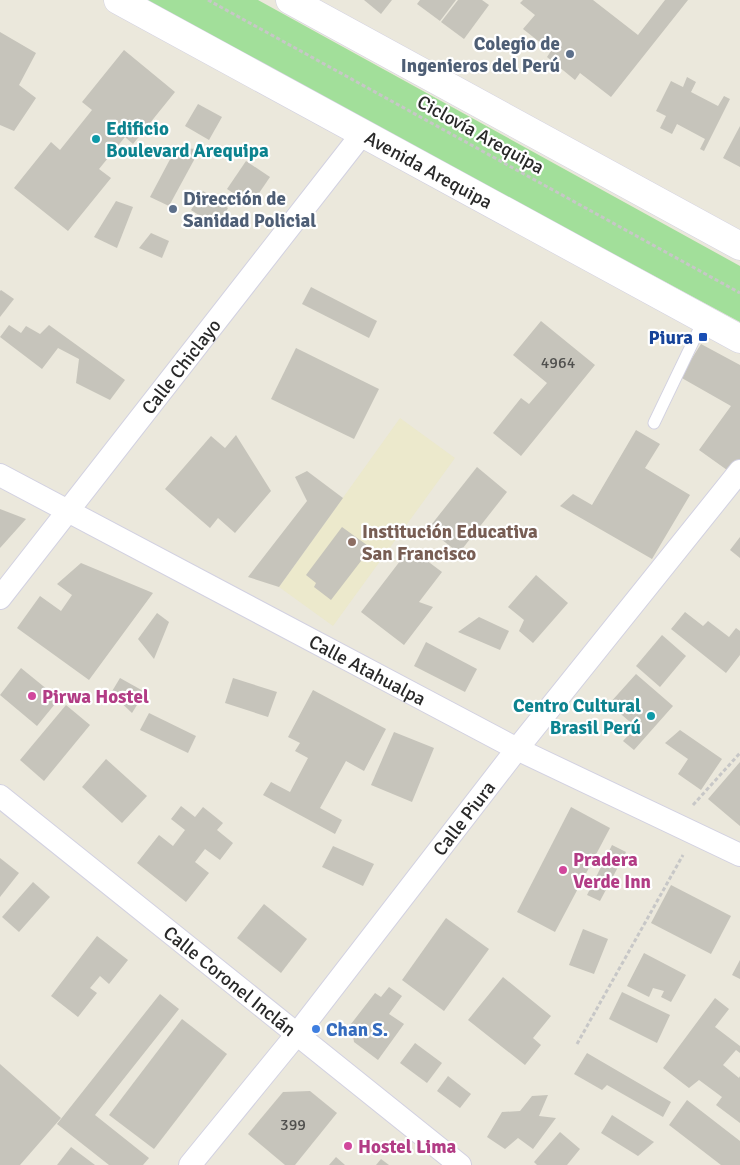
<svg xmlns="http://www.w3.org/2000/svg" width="740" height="1165" viewBox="0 0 740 1165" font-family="Signika,sans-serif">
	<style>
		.education { fill: #ece9cc }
		.green { fill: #a2df9a }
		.building { fill: #c6c4bb }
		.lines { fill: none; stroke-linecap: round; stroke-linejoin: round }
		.service-casing { stroke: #d2d1e1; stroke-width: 13 }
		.minor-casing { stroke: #d2d1e1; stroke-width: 24 }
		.secondary-casing { stroke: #d2d1e1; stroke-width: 29 }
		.path { stroke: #c7c7c7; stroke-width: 3; stroke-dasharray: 4 2.5; stroke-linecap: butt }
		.service { stroke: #fff; stroke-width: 11 }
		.minor { stroke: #fff; stroke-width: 22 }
		.secondary { stroke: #fff; stroke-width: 28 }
		.service-dot { fill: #5c6f8a; stroke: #fff; stroke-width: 2 }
		.culture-dot { fill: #0f9aa8; stroke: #fff; stroke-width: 2 }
		.transit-dot { fill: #1a4fb4; stroke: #fff; stroke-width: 2 }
		.education-dot { fill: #8d6e63; stroke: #fff; stroke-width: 2 }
		.hotel-dot { fill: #d1479c; stroke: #fff; stroke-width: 2 }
		.shop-dot { fill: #3f7fe0; stroke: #fff; stroke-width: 2 }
		.labels { text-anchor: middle; stroke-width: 4.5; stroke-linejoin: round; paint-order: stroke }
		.number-label { font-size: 16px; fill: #50504e }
		.service-label { font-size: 19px; font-weight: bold; fill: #4e5e75; stroke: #fff; text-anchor: end }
		.culture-label { font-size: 19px; font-weight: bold; fill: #0d838f; stroke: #fff; text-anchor: start }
		.street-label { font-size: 19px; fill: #292929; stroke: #fff }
		.transit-label { font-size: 19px; font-weight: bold; fill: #164399; stroke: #fff; text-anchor: end }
		.education-label { font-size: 19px; font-weight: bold; fill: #785e54; stroke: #fff; text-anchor: start }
		.hotel-label { font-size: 19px; font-weight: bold; fill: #b23c85; stroke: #fff; text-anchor: start }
		.shop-label { font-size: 19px; font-weight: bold; fill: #366cbe; stroke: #fff; text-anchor: start }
	</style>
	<rect width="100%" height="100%" fill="#ebe8dc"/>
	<polygon class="education" points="400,418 455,458 333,626 279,587"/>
	<polygon class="green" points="140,0 258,0 740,266 740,322"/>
	<g class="building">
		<polygon points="364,0 392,0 381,14"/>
		<polygon points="420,0 456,0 440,21 417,4"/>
		<polygon points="458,0 482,0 489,5 464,39 441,22"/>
		<polygon points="523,0 593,0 638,35 665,0 688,0 611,97 580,73 575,80 547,57 551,51 523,29 535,15 520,3"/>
		<polygon points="0,32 36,53 19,85 36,98 14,131 0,125"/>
		<polygon points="124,50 175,92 133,144 125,137 99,169 111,178 68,231 14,188 51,142 60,150 92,110 82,102"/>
		<polygon points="687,77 696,82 691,92 718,106 724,96 730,99 704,151 700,149 705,139 677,124 672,134 660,128 666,116 656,111 671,81 683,87"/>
		<polygon points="198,104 222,117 209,140 185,126"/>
		<polygon points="740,126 740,167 723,158"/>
		<polygon points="176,148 200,149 169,206 150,197"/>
		<polygon points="246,161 270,177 251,205 227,189"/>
		<polygon points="203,191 228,208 223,217 215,211 208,221 191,210"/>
		<polygon points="116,201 133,207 117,248 94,237"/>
		<polygon points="151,233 169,241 162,258 139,248"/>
		<polygon points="311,287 377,321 369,338 302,304"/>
		<polygon points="1,290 14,299 0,317 0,291"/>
		<polygon points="541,321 595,365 521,456 493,433 521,398 529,404 547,383 513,355"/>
		<polygon points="9,325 21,333 26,326 40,334 49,325 125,380 110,400 76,383 79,359 58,348 42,369 0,337"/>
		<polygon points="701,344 740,365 740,467 734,475 699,450 731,406 680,377"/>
		<polygon points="296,348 379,389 354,439 271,399"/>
		<polygon points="636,430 660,444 645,468 690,495 652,559 560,506 573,494 592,505"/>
		<polygon points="236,435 271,491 235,533 218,518 210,528 165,489 211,436 225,448"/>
		<polygon points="477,467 507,492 459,553 428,529"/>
		<polygon points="307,471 343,498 279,587 248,577 307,501 295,477"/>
		<polygon points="0,509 26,519 0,548"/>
		<polygon points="342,527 371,548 331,600 314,587 316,583 306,575"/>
		<polygon points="740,537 740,558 730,550"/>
		<polygon points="410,548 442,572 419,602 433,607 404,645 361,612"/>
		<polygon points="81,563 153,593 89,680 17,628 40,596 61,611 72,595 57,584"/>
		<polygon points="536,575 568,603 533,643 519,631 524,620 508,607"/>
		<polygon points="685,612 703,626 708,621 729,637 736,628 740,631 740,655 726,673 671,629"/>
		<polygon points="157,613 169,622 154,659 138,639"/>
		<polygon points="479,617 509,631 500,650 458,632"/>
		<polygon points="662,635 686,656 660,687 636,666"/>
		<polygon points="426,642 477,669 465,692 414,666"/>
		<polygon points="21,668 59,699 37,726 0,695"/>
		<polygon points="636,674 673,706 634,750 623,741 636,727 609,704"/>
		<polygon points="120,678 145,692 132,713 111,693"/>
		<polygon points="233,678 277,692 268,717 225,703"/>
		<polygon points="313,690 386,729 364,771 346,761 320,808 342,820 335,834 263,795 271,782 290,792 308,758 295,751 300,743 288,737"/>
		<polygon points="66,705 90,725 44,781 20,760"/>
		<polygon points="149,713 196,736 188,753 140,730"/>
		<polygon points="680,730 722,759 701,790 678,774 688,759 665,743"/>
		<polygon points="394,732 434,748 412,802 371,785"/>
		<polygon points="106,759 147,796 122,823 82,787"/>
		<polygon points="740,762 740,826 708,799"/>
		<polygon points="181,806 195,817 203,807 223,823 217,830 233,843 220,860 205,849 195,862 209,873 186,902 137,863 159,835 173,846 185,830 171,819"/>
		<polygon points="571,807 610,828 555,932 517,912"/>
		<polygon points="612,845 626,852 600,901 587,895"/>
		<polygon points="333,846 374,864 363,886 322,867"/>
		<polygon points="0,858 19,873 0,897"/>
		<polygon points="33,882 50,897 19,932 2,917"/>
		<polygon points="671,885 731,916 711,954 651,923"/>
		<polygon points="264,904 307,939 281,973 237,938"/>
		<polygon points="446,918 489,949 444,1011 402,980"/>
		<polygon points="583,929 608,939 594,974 569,965"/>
		<polygon points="97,936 128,960 109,984 100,976 90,988 97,993 78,1017 51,996"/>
		<polygon points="644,953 686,975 671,1002 661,997 664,991 653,988 649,997 627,986"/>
		<polygon points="740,960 740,979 732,975"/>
		<polygon points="503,977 551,1016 533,1038 541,1045 525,1065 468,1020"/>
		<polygon points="389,987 402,996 389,1014 404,1024 378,1060 354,1042 351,1024 375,993 381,997"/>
		<polygon points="622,992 670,1015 657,1043 609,1019"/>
		<polygon points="160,994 179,1009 95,1115 149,1158 143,1165 109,1165 57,1124"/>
		<polygon points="715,998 729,1009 715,1027 740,1046 740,1053 736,1050 723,1065 739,1078 740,1076 740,1123 716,1105 722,1097 699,1080 689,1088 663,1068"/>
		<polygon points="182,1019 227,1054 154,1149 109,1115"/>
		<polygon points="415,1043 442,1063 427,1083 400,1063"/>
		<polygon points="587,1053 671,1102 663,1117 607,1085 602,1090 574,1074"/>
		<polygon points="0,1064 61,1118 20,1165 0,1165"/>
		<polygon points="448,1076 471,1094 460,1108 437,1091"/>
		<polygon points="310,1091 337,1113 295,1165 285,1165 248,1134 283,1092"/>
		<polygon points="548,1095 539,1116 556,1118 533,1149 518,1138 505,1149 487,1137 502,1112 520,1111 532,1096"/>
		<polygon points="687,1100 740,1141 740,1165 721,1165 669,1125"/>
		<polygon points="612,1115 654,1142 638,1156 601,1133"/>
		<polygon points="560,1132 580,1149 567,1165 537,1165 534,1162"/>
		<polygon points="71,1147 95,1165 57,1165"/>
		<polygon points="336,1157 345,1165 329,1165"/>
		<polygon points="381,1159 389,1165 376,1165"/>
	</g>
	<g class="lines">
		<defs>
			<polyline id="service" points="654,423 704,319"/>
			<g id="minor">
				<path id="s1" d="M0,475L517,749L740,855"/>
				<path id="s2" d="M0,598L362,134"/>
				<path id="s3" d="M0,796L460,1165"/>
				<path id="s4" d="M190,1165L297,1034L517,749L740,471"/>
			</g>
			<g id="secondary">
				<path id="s5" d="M118,0L740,339"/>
				<polyline points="290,0 740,246"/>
			</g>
		</defs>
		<use href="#service" class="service-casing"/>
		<use href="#minor" class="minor-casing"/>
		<use href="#secondary" class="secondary-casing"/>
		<g class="path">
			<polyline points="208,0 740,293"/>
			<polyline points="693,805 740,753"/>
			<polyline points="577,1044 683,855"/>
		</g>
		<use href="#service" class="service"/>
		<use href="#minor" class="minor"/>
		<use href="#secondary" class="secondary"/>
	</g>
	<g class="service-dot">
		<circle cx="570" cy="54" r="5"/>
		<circle cx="173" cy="209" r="5"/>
	</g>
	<g class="culture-dot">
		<circle cx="96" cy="139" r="5"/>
		<circle cx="651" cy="716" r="5"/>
	</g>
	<rect class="transit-dot" x="698" y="332" width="10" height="10" rx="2.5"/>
	<circle class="education-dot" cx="352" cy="542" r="5"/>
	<g class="hotel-dot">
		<circle cx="32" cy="696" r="5"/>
		<circle cx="563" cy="870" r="5"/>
		<circle cx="348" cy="1146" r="5"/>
	</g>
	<circle class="shop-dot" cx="316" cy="1029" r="5"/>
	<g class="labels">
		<g class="number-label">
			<text x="558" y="368">4964</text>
			<text x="293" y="1130">399</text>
		</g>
		<g class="service-label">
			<text x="560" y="50">Colegio de<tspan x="560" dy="22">Ingenieros del Perú</tspan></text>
			<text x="183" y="205" text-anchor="start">Dirección de<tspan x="183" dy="22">Sanidad Policial</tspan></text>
		</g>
		<g class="culture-label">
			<text x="106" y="135">Edificio<tspan x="106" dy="22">Boulevard Arequipa</tspan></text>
			<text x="641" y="712" text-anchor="end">Centro Cultural<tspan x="641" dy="22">Brasil Perú</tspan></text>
		</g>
		<g class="street-label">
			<text transform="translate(481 134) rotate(29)" y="7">Ciclovía Arequipa</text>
			<text dy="7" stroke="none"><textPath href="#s5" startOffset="354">Avenida Arequipa</textPath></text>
			<text dy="7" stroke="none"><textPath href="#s2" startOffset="294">Calle Chiclayo</textPath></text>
			<text dy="7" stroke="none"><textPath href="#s1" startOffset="416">Calle Atahualpa</textPath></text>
			<text dy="7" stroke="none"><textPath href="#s4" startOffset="442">Calle Piura</textPath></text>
			<text dy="7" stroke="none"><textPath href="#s3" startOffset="295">Calle Coronel Inclán</textPath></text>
		</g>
		<g class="transit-label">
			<text x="693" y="344">Piura</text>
		</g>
		<g class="education-label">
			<text x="362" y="538">Institución Educativa<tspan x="362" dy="22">San Francisco</tspan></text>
		</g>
		<g class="hotel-label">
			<text x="42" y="703">Pirwa Hostel</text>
			<text x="573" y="866">Pradera<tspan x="573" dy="22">Verde Inn</tspan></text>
			<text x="358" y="1153">Hostel Lima</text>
		</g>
		<g class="shop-label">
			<text x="326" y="1036">Chan S.</text>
		</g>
	</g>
</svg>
